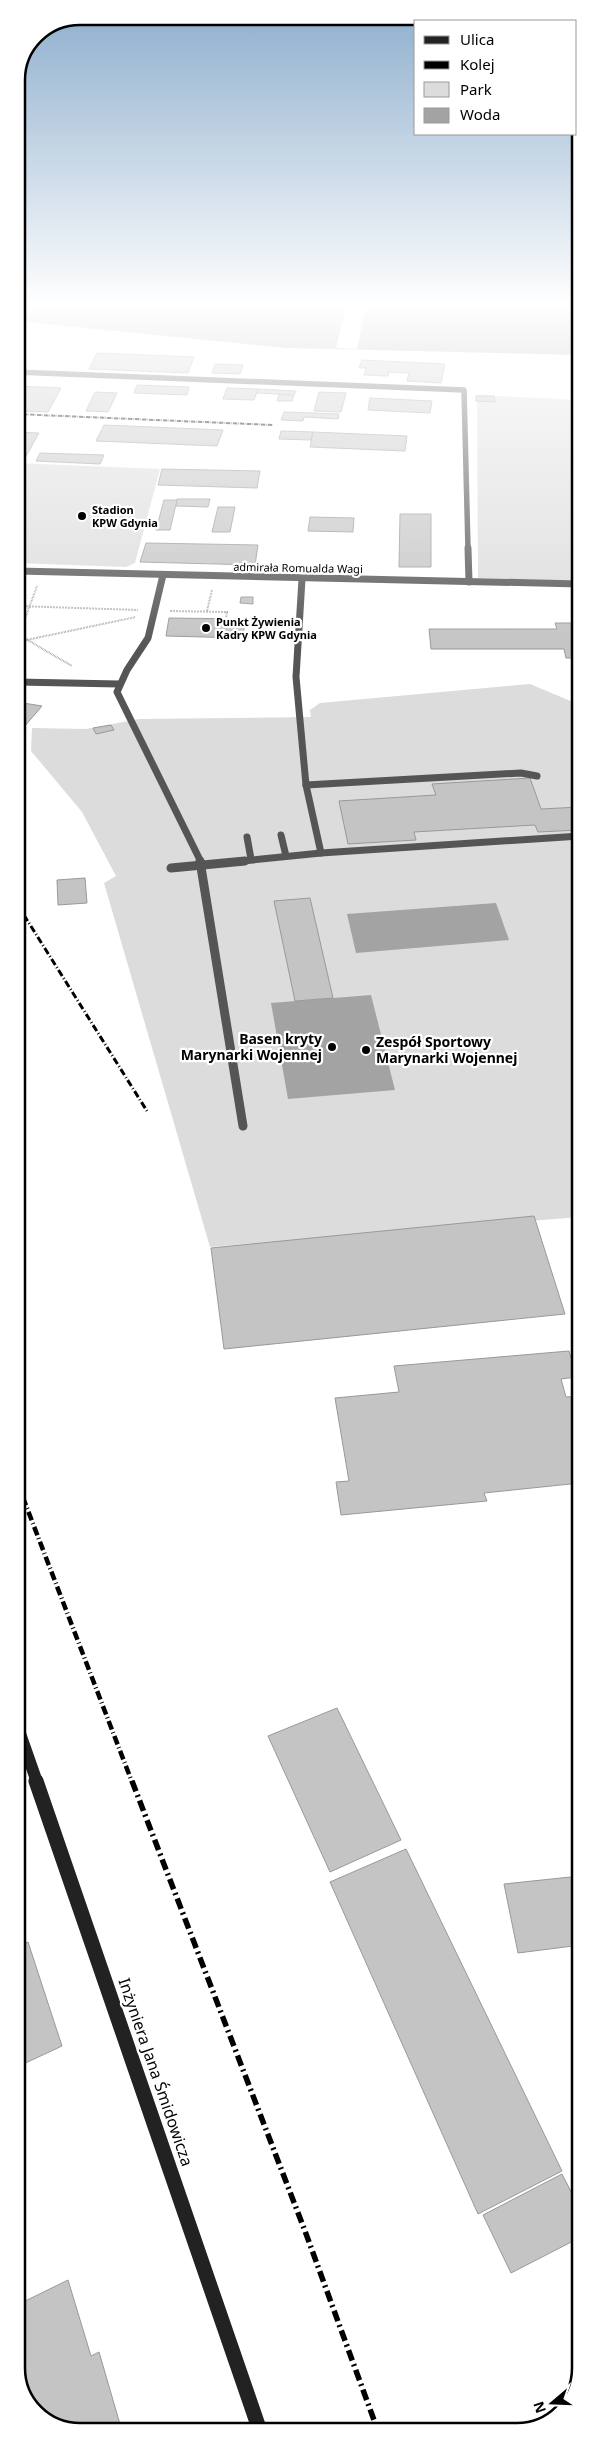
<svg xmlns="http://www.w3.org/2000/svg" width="597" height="2448" viewBox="0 0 597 2448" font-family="'Noto Sans',sans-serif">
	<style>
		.green { fill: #dcdcdc }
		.water { fill: #a3a3a3 }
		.pier { fill: #fff }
		.building { fill: #c4c4c4; stroke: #999 }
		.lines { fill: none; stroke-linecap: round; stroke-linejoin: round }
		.path { stroke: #777; stroke-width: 2; stroke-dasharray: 0.5 1; stroke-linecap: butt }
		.lane-far2 { stroke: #555; stroke-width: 5.5 }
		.lane-far1 { stroke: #555; stroke-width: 7 }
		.lane { stroke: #555; stroke-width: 9 }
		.street { stroke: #555; stroke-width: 7 }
		.secondary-far1 { stroke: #222; stroke-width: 12 }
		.secondary { stroke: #222; stroke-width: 15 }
		.rail-far3 { stroke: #000; stroke-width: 2; stroke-dasharray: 4.5 1 0.5 1; stroke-linecap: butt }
		.rail-far2 { stroke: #000; stroke-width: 3; stroke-dasharray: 7 2.5 1 2.5; stroke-linecap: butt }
		.rail-far1 { stroke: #000; stroke-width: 4.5; stroke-dasharray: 9 3 1 3; stroke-linecap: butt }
		.rail { stroke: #000; stroke-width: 5.5; stroke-dasharray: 11 4 2 4; stroke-linecap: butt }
		.poi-dot { fill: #000; stroke: #fff; stroke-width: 2 }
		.labels { text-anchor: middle; stroke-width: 4.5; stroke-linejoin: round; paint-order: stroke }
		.far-poi-label { font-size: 11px; font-weight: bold; fill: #000; stroke: #fff; text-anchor: start }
		.far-street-label { font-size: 11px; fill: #000; stroke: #fff }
		.poi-label { font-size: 14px; font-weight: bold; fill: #000; stroke: #fff; text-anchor: end }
		.near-street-label { font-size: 16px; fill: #000; stroke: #fff }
		.rim { fill: none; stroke: #000; stroke-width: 2.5 }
	</style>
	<rect width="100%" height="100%" fill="#fff"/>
	<g class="green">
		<polygon points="477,395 580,400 580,581 478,578"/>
		<polygon points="16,463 160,469 135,563 126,567 16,563"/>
		<polygon points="530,684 580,705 580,1217 210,1247 104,883 116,876 82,812 31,751 32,728 86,729 139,719 311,717 310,710 320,703"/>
	</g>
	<g class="water">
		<polygon points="16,306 580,306 580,355 287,348 16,321"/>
		<polygon points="496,903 509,940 356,953 347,914"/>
		<polygon points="371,995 395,1090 288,1099 271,1003"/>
	</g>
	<polygon class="pier" points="346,306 366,306 357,349 336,348"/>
	<g class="building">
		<polygon points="97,353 194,357 188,373 89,369"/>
		<polygon points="362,360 445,364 441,383 407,381 409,373 389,372 388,376 364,375 366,368 359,368"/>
		<polygon points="215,364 243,365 240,374 212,373"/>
		<polygon points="137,385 189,387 187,395 134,393"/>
		<polygon points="16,386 61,388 48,412 16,411"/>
		<polygon points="227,388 258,389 254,400 223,399"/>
		<polygon points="258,389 296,391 294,395 257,393"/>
		<polygon points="95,392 117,393 108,412 86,411"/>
		<polygon points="319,392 346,393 341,412 314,411"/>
		<polygon points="279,394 294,395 292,401 277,401"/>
		<polygon points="476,396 494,396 495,402 476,401"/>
		<polygon points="370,398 432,401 430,413 368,410"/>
		<polygon points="284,412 339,414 338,419 304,417 303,421 281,420"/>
		<polygon points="104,425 223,430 217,446 96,441"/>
		<polygon points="281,431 313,432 311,440 279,439"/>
		<polygon points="16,432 39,433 24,460 16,459"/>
		<polygon points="313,432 407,436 405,451 310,447"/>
		<polygon points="40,453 104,455 100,464 36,461"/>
		<polygon points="162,469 260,471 257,488 158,485"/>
		<polygon points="177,499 210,499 208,507 176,506"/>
		<polygon points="164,500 177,500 170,530 156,530"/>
		<polygon points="218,507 235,507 230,532 212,532"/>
		<polygon points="400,514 431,514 431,567 399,567"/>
		<polygon points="310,517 354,518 353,532 308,531"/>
		<polygon points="146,543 258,545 255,565 140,562"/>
		<polygon points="241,597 253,597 253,604 240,603"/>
		<polygon points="169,618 245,619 243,638 166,636"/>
		<polygon points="555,623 580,623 580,658 566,658 564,649 431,649 429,629 557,629"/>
		<polygon points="17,702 42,706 24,727 17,726"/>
		<polygon points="111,725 114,730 96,734 93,728"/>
		<polygon points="530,778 541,809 580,807 580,830 538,832 535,825 414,832 416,840 348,844 339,801 436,795 432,784"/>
		<polygon points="85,878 87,903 58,905 57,880"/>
		<polygon points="310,898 333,998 295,1001 274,901"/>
		<polygon points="534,1216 565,1314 224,1349 211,1248"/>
		<polygon points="569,1351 577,1377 561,1379 566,1397 580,1396 580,1421 572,1422 580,1450 580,1483 484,1493 487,1501 341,1515 336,1482 349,1481 335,1398 399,1392 394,1366"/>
		<polygon points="337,1708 401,1840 330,1872 268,1736"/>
		<polygon points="406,1849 562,2171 478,2214 330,1882"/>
		<polygon points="580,1876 581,1945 518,1953 504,1884"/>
		<polygon points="28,1942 62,2046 17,2067 17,1946"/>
		<polygon points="562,2174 581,2211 581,2237 511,2273 483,2215"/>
		<polygon points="68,2280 91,2356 99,2352 122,2431 75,2432 38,2416 17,2380 17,2305"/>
	</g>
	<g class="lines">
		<g class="path">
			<polyline points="37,586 19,635 72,666"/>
			<polyline points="17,606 138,610"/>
			<polyline points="170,611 227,612 226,618"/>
			<polyline points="207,611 212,590"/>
			<polyline points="17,642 136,617"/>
		</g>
		<polyline class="lane-far2" points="16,372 464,390 468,549"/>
		<g class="lane-far1">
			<polyline points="468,548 469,582"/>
			<polyline points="163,575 148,638 127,670 117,692 201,862"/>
			<polyline points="302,579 296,677 306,785 321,853"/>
			<polyline points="17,682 119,684"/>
			<polyline points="306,785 521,773 537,776"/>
			<polyline points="281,835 286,856"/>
			<polyline points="247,837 251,859"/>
			<polyline points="233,862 321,853 580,836"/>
		</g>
		<g class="lane">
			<polyline points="200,861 243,1126"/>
			<polyline points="171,868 245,861"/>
		</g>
		<polyline class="street" points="17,571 580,584"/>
		<polyline class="secondary-far1" points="17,1725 37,1782"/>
		<polyline class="secondary" points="36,1781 260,2431"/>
		<polyline class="rail-far3" points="16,414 273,425"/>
		<polyline class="rail-far2" points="17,904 147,1111"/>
		<polyline class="rail-far1" points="17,1482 132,1782"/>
		<polyline class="rail" points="132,1781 305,2231 378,2431"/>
	</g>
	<linearGradient id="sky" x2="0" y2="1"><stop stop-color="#8cadcc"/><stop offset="0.47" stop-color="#fff"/><stop offset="1" stop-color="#fff" stop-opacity="0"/></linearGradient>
	<rect width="597" height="649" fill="url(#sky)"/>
	<g class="poi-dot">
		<circle cx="82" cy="516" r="5"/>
		<circle cx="206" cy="628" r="5"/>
		<circle cx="332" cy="1047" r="5"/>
		<circle cx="366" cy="1050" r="5"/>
	</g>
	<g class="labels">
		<g class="far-poi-label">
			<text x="92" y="514">Stadion<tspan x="92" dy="13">KPW Gdynia</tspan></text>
			<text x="216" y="626">Punkt Żywienia<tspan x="216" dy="13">Kadry KPW Gdynia</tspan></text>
		</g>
		<g class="far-street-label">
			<text transform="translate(298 568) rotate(1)" y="4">admirała Romualda Wagi</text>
		</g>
		<g class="poi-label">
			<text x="322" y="1044">Basen kryty<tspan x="322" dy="16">Marynarki Wojennej</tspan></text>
			<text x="376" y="1047" text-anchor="start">Zespół Sportowy<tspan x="376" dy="16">Marynarki Wojennej</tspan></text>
		</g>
		<g class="near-street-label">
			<text transform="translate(156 2072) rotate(71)" y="6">Inżyniera Jana Śmidowicza</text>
		</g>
	</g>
	<path d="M0 0H597V2448H0ZM80 25H517A55 55 0 0 1 572 80V2368A55 55 0 0 1 517 2423H80A55 55 0 0 1 25 2368V80A55 55 0 0 1 80 25Z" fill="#fff" fill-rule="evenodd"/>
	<path class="rim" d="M80 25H517A55 55 0 0 1 572 80V2368A55 55 0 0 1 517 2423H80A55 55 0 0 1 25 2368V80A55 55 0 0 1 80 25Z"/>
	<rect x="414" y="20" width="162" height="115" fill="#ffffff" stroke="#999999"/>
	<rect x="424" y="36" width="25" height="8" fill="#222222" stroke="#999999"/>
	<text x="460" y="45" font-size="15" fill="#000000">Ulica</text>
	<rect x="424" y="61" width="25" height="8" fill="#000000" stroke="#999999"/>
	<text x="460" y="70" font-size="15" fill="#000000">Kolej</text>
	<rect x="424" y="82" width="25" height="15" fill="#dcdcdc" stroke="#999999"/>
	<text x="460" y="95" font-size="15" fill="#000000">Park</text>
	<rect x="424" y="108" width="25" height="15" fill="#a3a3a3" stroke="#999999"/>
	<text x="460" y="120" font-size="15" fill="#000000">Woda</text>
	<g transform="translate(552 2403) rotate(251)" stroke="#ffffff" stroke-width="4" paint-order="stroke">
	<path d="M0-4L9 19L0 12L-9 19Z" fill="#000000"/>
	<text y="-8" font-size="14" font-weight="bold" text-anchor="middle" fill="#000000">N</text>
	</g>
</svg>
